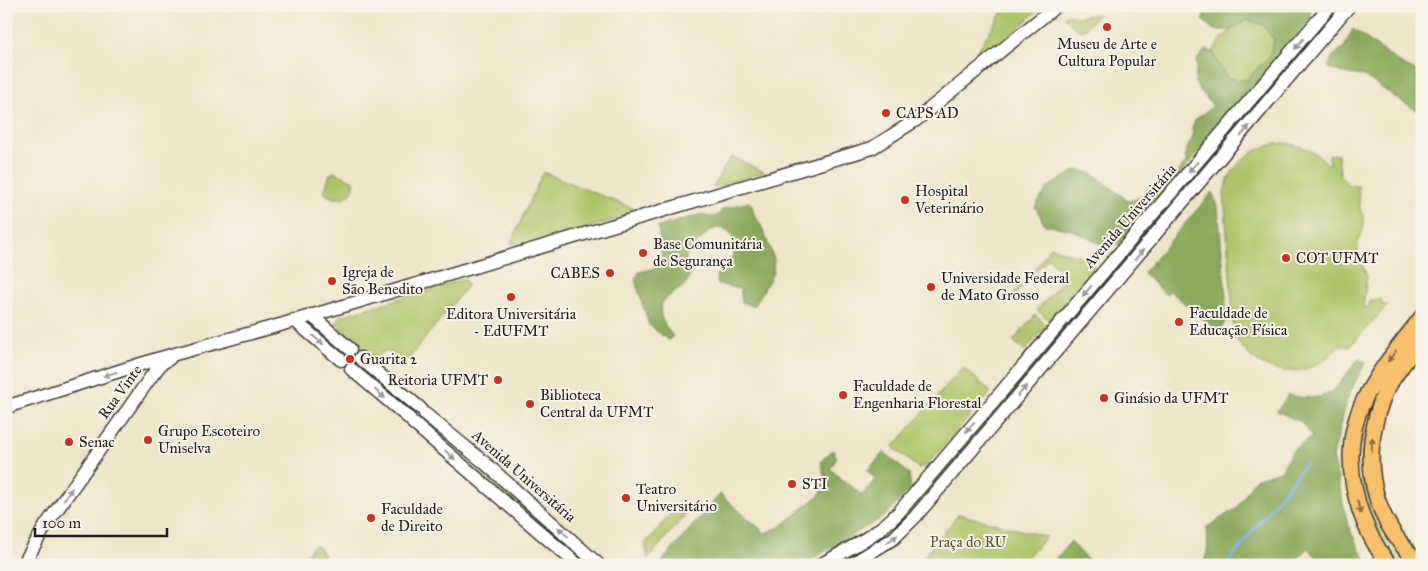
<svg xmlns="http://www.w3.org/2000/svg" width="1428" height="571" viewBox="0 0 1428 571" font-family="'IM FELL Great Primer',serif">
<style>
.green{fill:#afc367;stroke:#667042}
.forest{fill:#8ba95c;stroke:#54623c}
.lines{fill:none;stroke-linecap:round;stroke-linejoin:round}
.stream{stroke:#7ab5eb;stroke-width:2.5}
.minor-casing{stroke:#3c3a36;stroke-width:15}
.major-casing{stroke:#3c3a36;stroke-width:18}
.minor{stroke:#fff;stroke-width:12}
.major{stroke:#f7c06c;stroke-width:15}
.oneway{fill:#999}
.oneway2{fill:#8a6e44}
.poi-dot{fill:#c8321e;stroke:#f7f3e8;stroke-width:2}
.labels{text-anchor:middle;stroke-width:4;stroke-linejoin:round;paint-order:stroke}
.poi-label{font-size:15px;fill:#1c1c1c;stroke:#f7f3e8;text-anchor:start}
.street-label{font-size:15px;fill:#1c1c1c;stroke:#f7f3e8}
.park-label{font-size:15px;fill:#4f5636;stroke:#f7f3e8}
</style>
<rect width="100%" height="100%" fill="#f7f3e8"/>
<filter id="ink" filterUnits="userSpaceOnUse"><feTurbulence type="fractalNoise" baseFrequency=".02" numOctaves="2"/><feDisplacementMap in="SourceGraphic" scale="10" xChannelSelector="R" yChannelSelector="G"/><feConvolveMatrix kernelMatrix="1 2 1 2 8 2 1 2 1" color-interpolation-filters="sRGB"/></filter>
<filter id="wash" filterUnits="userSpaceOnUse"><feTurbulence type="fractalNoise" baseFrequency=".0096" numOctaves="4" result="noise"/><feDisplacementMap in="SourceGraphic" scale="20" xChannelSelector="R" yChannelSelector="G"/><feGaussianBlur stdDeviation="1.12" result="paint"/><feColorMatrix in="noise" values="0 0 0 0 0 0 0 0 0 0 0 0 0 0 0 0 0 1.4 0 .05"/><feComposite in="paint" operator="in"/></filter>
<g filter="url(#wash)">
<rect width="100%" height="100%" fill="#efe5c9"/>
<!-- green -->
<path class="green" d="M1006,6h29l5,3 -58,49 -4,1 -2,-6z
M1339,6h9l-442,518 -22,17 -41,24h-13l58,-34 16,-14 167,-194 120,-145z
M1068,14l9,3 21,-3 -14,16 -6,1 -14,-14z
M1247,20l16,5 11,15 -3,16 -25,24 -18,-1 -9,-14 -6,-13c8,-16 20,-24 34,-32z
M1284,143c18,2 33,9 45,22v-10l9,-1 2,21 8,10 10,1 2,23 4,10 -1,11 -5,11v14l9,21 -4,32h4l4,-8 10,-1 2,6h5l-38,41 -9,1 -1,-3c-29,41 -87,34 -106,-11l-10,-140c6,-30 31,-48 60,-50z
M733,157l31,15 -52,16 18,-30z
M335,172l19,9c3,17 -20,23 -30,11l6,-18z
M543,172l94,38 -2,4 -115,34 -9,-6z
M1050,247l37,12 5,4 4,7 -45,52 -14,-12 30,-34 -19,-18 -31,34 1,2 -2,2 -3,-2 25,-28z
M465,279l2,7 -60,75h-5l-16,-11 -11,7 -6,-2 -33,-31 5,-8z
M1035,315l12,10 -22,26 -12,-10z
M963,367l28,25 -65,74 -8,2 -25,-21z
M1365,423c-7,55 6,101 43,142h-6c-37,-44 -47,-86 -37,-142z
M430,424l163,141h-9l-158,-137 1,-3z
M691,508l-43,51 -3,-15 30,-35z
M959,514l88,23 -28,28h-102z
M314,545l6,4 8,16h-30z"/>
<!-- forest -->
<path class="forest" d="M1206,6h104l1,11 -6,9 -181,215 -17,6 -35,-17 -27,-5 -10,-18 13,-20 29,-17 17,4 34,27 12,-3 11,-13 23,-8 12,-15 -1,-9 8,-16 -1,-8 3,-9 18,-14 -18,-22 2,-24 9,-11 7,3 6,13 9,14 18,1 24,-23 4,-17 -11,-15 -16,-5 -17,10h-16l-11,-10z
M1353,29l47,34 22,12v33l-8,2 -50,-34 -21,-3 -15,-5 4,-11 12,-10z
M1212,192l6,15 8,89 -1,26 -6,10 -49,-41 -4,4 -23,-22z
M749,202l3,3 2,9 8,13 12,32 -1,14 -18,32h-6l-7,-3 -2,-13 -22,-5 -2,-9c12,-8 17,-16 20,-30l-6,-13 -10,-5 -9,3 -24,22 -1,8 5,10c-1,3 -2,8 -3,11 -5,8 -13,10 -19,15 -17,12 -5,28 4,41l-5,3 -19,-15 -14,-45 4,-8 18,-4 5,-10 -4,-31 44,-13c9,5 16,4 21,-5z
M1359,359l7,4 -10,17 -9,20 -14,57 15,68 11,24 11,16h-45l-18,-17 -14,17h-92c9,-10 6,-25 6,-38l30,-19 18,-29 26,-8 11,-20 20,-14 -11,-15 -24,-11 11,-16c18,4 39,6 51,-11 7,-8 12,-17 20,-25z
M833,450l4,8 -7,11 32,26 14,-16 -9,-8 17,-19 25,22 2,14 -26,28 -83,49h-143l61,-71 45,39 15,-6 41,-33 3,-20 -3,-13z
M1071,541l21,24h-42z"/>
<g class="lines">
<!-- stream -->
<path class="stream" d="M1226,565l80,-102"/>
</g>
</g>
<g filter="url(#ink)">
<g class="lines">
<defs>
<path id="minor" d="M311,315l39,34
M294,320l47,40
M360,358l60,50
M351,369l59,50
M6,407l151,-48 123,-34 592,-177 44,-28 140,-114
M425,414l60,49 114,102
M413,423l165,142
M23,565l23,-40 107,-151 8,-10 9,-6
M820,565c28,-16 57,-30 79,-53l431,-506
M850,565l44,-27 21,-21 434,-511"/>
<path id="major" d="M1389,565c-34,-45 -51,-110 -26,-163 15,-31 38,-58 59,-85
M1421,565c-43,-39 -59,-90 -45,-146 3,-10 6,-23 12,-32 9,-17 22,-32 34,-47"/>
</defs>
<!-- minor casing -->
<use href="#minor" class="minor-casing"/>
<!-- major casing -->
<use href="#major" class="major-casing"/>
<!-- minor -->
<use href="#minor" class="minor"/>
<!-- major -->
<use href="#major" class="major"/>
</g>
<!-- one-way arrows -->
<defs><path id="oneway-solid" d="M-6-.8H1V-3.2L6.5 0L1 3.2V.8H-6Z" transform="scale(1.25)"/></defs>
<g class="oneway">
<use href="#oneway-solid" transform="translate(1299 44) rotate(129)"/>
<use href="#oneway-solid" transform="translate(1245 131) rotate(-50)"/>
<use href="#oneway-solid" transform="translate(1193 167) rotate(131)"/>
<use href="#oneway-solid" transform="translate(1139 255) rotate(-49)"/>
<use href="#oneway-solid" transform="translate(1087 291) rotate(131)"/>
<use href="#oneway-solid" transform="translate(318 340) rotate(40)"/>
<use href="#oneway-solid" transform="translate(110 374) rotate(162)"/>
<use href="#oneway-solid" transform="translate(1022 391) rotate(-49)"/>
<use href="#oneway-solid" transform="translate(380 394) rotate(41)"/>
<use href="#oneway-solid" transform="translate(970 427) rotate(130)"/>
<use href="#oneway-solid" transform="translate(450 455) rotate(41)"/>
<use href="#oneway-solid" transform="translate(68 494) rotate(-55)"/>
<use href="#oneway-solid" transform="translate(563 532) rotate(-138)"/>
<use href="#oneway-solid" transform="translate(892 539) rotate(-37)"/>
</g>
<g class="oneway2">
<use href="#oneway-solid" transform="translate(1392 356) rotate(127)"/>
<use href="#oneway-solid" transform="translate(1372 444) rotate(-87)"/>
<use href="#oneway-solid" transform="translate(1359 507) rotate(75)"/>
</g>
</g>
<!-- markers -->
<g class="poi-dot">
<circle cx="1107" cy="27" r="5"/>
<circle cx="886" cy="113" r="5"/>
<circle cx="905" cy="200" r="5"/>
<circle cx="643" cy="253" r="5"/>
<circle cx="1286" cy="258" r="5"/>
<circle cx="610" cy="273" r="5"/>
<circle cx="332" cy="281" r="5"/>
<circle cx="931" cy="287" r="5"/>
<circle cx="511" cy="297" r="5"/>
<circle cx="1179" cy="322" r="5"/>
<circle cx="350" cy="359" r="5"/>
<circle cx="498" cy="380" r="5"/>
<circle cx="843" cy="395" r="5"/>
<circle cx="1104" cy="398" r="5"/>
<circle cx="530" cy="404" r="5"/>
<circle cx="148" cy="440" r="5"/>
<circle cx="69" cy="442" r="5"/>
<circle cx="792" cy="484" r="5"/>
<circle cx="626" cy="498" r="5"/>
<circle cx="371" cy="518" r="5"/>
</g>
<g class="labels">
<!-- poi labels -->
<g class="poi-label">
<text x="1107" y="49" text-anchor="middle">Museu de Arte e<tspan x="1107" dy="17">Cultura Popular</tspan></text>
<text x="896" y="118">CAPS AD</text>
<text x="915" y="196">Hospital<tspan x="915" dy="17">Veterinário</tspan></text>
<text x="653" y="249">Base Comunitária<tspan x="653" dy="17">de Segurança</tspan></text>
<text x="1296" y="263">COT UFMT</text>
<text x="342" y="277">Igreja de<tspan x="342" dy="17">São Benedito</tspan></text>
<text x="600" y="278" text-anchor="end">CABES</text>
<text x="941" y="283">Universidade Federal<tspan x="941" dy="17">de Mato Grosso</tspan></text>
<text x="1189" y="318">Faculdade de<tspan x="1189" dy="17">Educação Física</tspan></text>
<text x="511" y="319" text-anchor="middle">Editora Universitária<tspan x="511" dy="17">- EdUFMT</tspan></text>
<text x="360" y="364">Guarita 2</text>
<text x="488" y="385" text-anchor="end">Reitoria UFMT</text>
<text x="853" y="391">Faculdade de<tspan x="853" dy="17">Engenharia Florestal</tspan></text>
<text x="540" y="400">Biblioteca<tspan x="540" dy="17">Central da UFMT</tspan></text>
<text x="1114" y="403">Ginásio da UFMT</text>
<text x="158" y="436">Grupo Escoteiro<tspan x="158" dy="17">Uniselva</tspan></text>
<text x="79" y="447">Senac</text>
<text x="802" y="489">STI</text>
<text x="636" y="494">Teatro<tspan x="636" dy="17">Universitário</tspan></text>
<text x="381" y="514">Faculdade<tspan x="381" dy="17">de Direito</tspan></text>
</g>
<!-- street labels -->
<g class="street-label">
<text transform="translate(1130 216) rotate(-49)" y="5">Avenida Universitária</text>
<text transform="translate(120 392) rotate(-54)" y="5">Rua Vinte</text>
<text transform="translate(524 476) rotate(41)" y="5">Avenida Universitária</text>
</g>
<!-- park labels -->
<g class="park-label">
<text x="968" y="547">Praça do RU</text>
</g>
</g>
<!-- margin -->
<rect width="1428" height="571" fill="none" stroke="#f7f3e8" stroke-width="25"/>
<!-- scale -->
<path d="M35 528v8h132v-8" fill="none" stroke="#1c1c1c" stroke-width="2.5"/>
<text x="42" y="528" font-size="15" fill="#1c1c1c" stroke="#f7f3e8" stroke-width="4" paint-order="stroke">100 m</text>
</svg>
